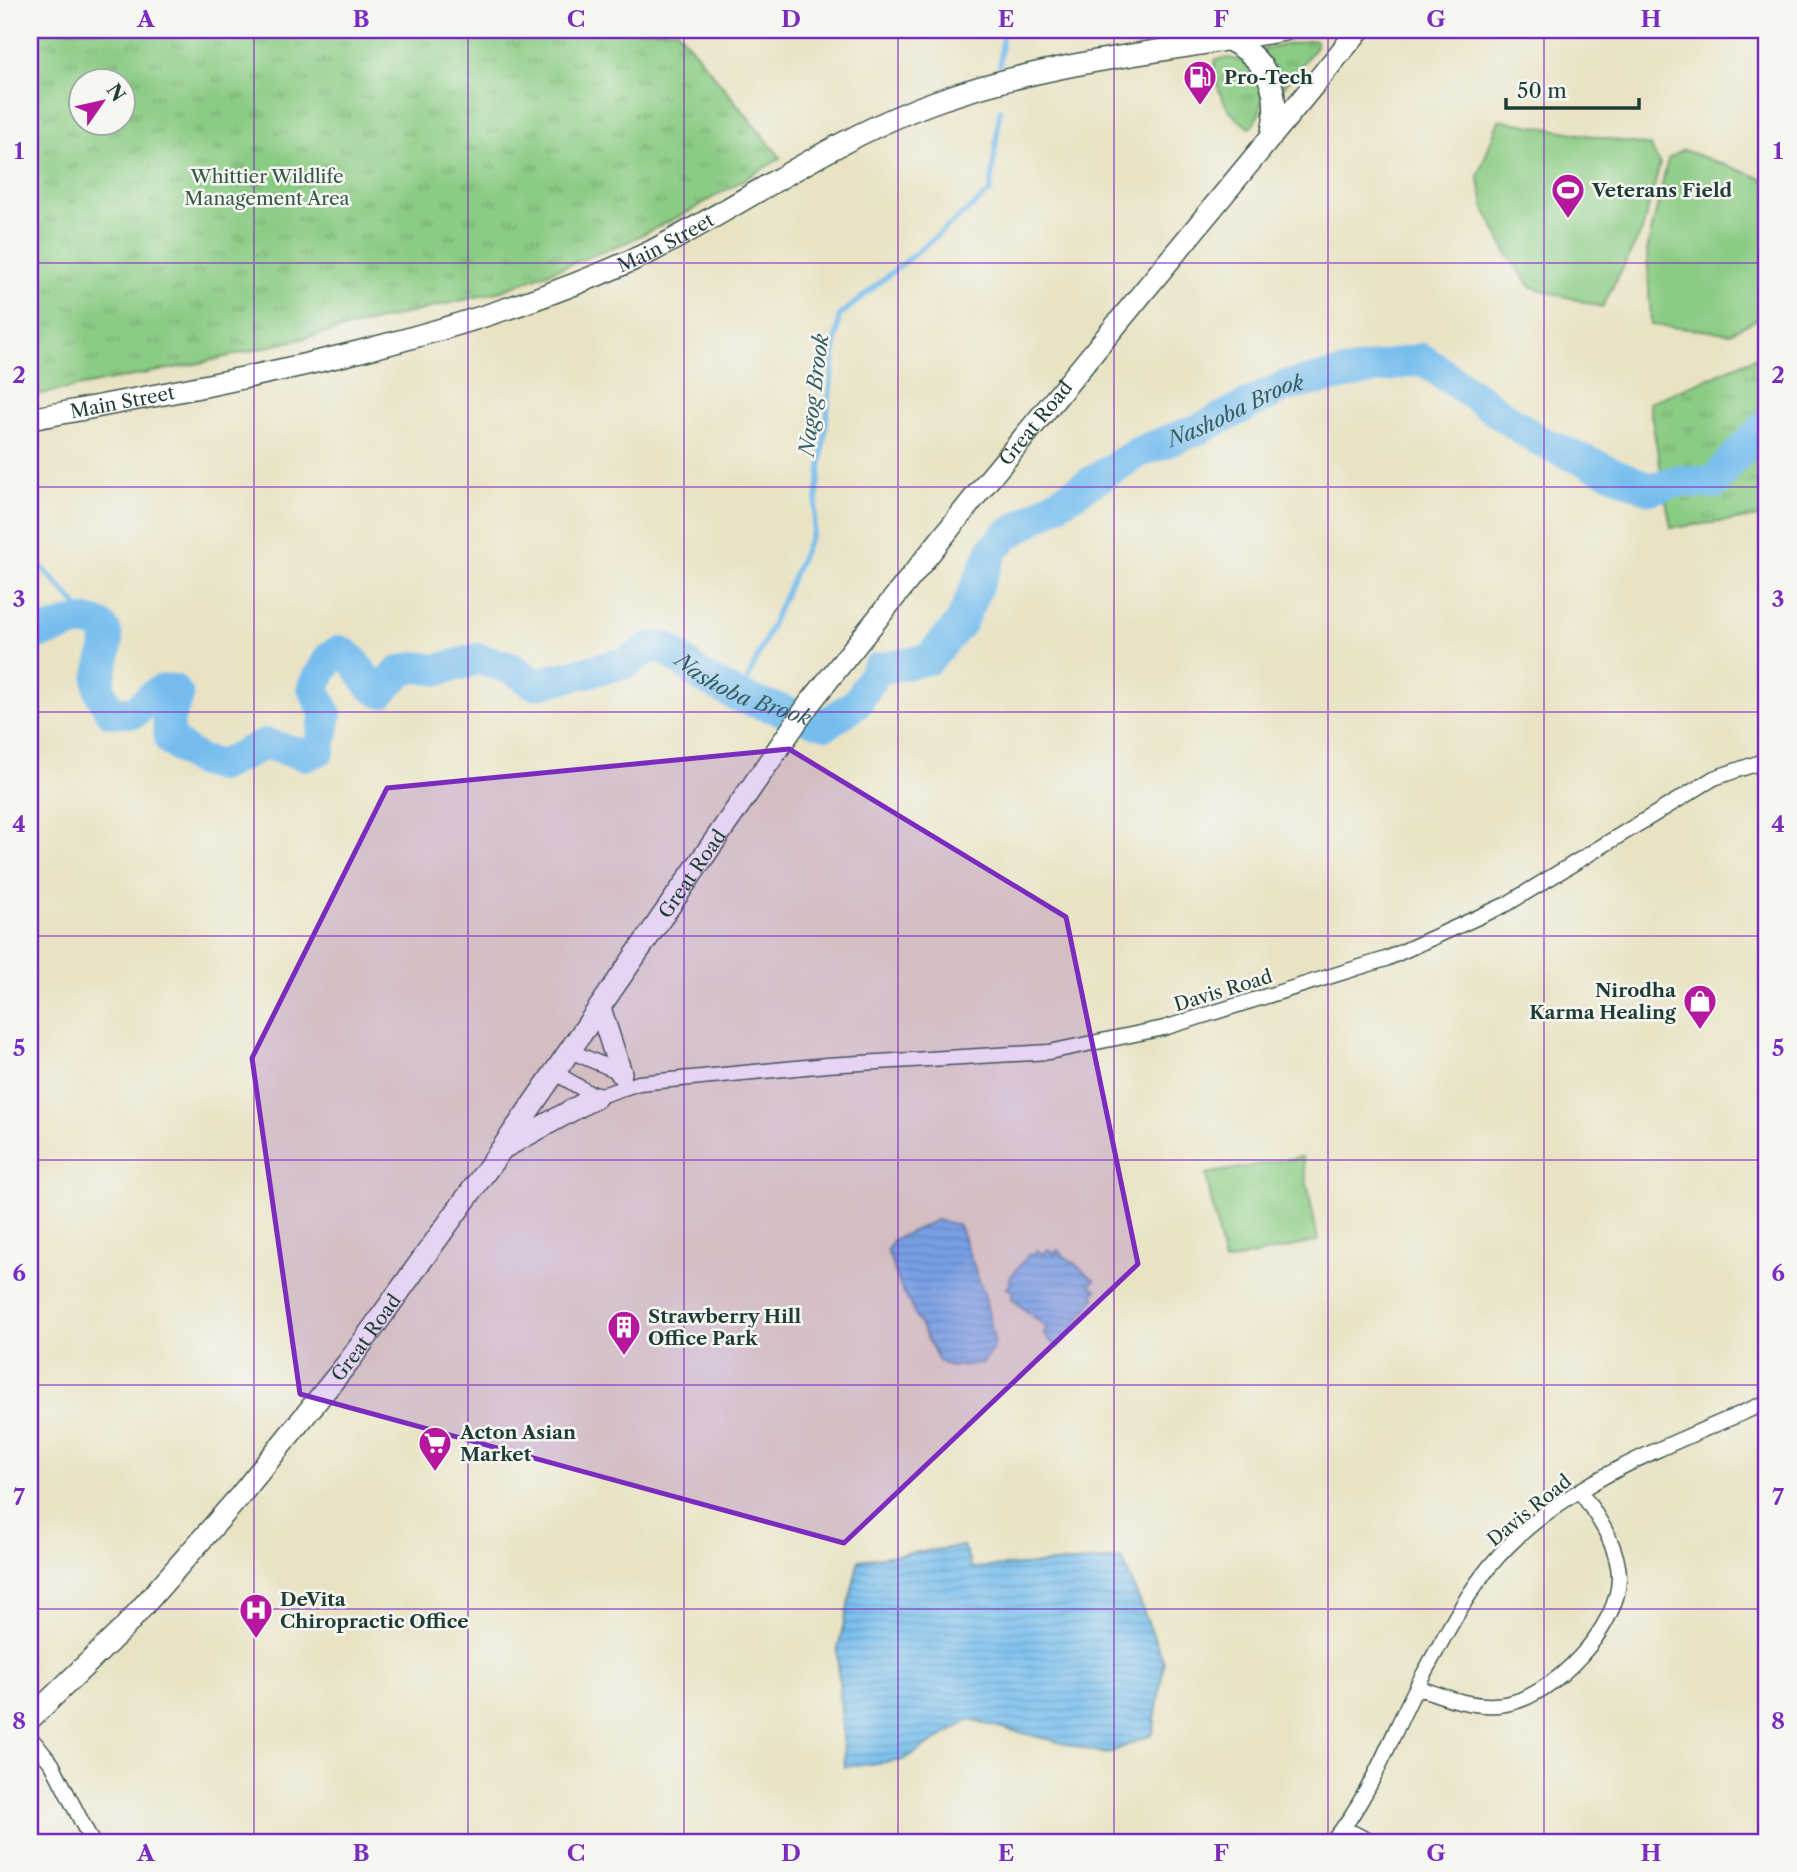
<svg xmlns="http://www.w3.org/2000/svg" width="1797" height="1872" viewBox="0 0 1797 1872" font-family="'Libre Caslon Text',serif">
<style>
.grass{fill:url(#grass-tufts);stroke:#55845c;stroke-width:2;fill-rule:evenodd}
.pitch{fill:#8bcc84;stroke:#55845c;stroke-width:2}
.water{fill:url(#water-rules);stroke:#4a7d91;stroke-width:2}
.lines{fill:none;stroke-linecap:round;stroke-linejoin:round}
.stream{stroke:#76bdee;stroke-width:5}
.river{stroke:#76bdee;stroke-width:32}
.street-casing{stroke:#3d564a;stroke-width:17}
.secondary-casing{stroke:#3d564a;stroke-width:24}
.street{stroke:#fff;stroke-width:14}
.secondary{stroke:#fff;stroke-width:21}
.marked{fill:#7b2cbf;fill-opacity:0.2;stroke:#7b2cbf;stroke-width:5;stroke-linejoin:round}
.grid{fill:none;stroke:#7b2cbf;stroke-width:2;stroke-opacity:0.55}
.labels{text-anchor:middle;stroke-width:5;stroke-linejoin:round;paint-order:stroke}
.poi-label{font-size:19px;font-weight:bold;fill:#1f3d34;stroke:#f6f6f2;text-anchor:start}
.park-label{font-size:19px;fill:#355a44;stroke:#f6f6f2}
.street-label{font-size:19px;fill:#1f3d34;stroke:#f6f6f2}
.water-label{font-size:21px;font-style:italic;fill:#355d62;stroke:#f6f6f2}
.neatline{fill:none;stroke:#7b2cbf;stroke-width:2.5}
.grid-label{font-size:23px;text-anchor:middle;font-weight:bold;fill:#7b2cbf}
</style>
<defs>
<pattern id="grass-tufts" width="24" height="20" patternUnits="userSpaceOnUse" patternTransform="scale(1.75)"><rect width="24" height="20" fill="#8bcc84"/><path d="M3 7l-1-3M5 7V3M7 7l1-3M15 17l-1-3M17 17v-4M19 17l1-3" fill="none" stroke="#71a76d"/></pattern>
<pattern id="water-rules" width="6" height="5" patternUnits="userSpaceOnUse" patternTransform="scale(1.75)"><rect width="6" height="5" fill="#76bdee"/><path d="M0 2.5h6" fill="none" stroke="#609bc2"/></pattern>
</defs>
<rect width="100%" height="100%" fill="#f6f6f2"/>
<filter id="ink" filterUnits="userSpaceOnUse"><feTurbulence type="fractalNoise" baseFrequency=".0143" numOctaves="2"/><feDisplacementMap in="SourceGraphic" scale="14" xChannelSelector="R" yChannelSelector="G"/><feConvolveMatrix kernelMatrix="1 2 1 2 8 2 1 2 1" color-interpolation-filters="sRGB"/></filter>
<filter id="wash" filterUnits="userSpaceOnUse"><feTurbulence type="fractalNoise" baseFrequency=".00686" numOctaves="4" result="noise"/><feDisplacementMap in="SourceGraphic" scale="28" xChannelSelector="R" yChannelSelector="G"/><feGaussianBlur stdDeviation="1.57" result="paint"/><feColorMatrix in="noise" values="0 0 0 0 0 0 0 0 0 0 0 0 0 0 0 0 0 1.4 0 .05"/><feComposite in="paint" operator="in"/></filter>
<g filter="url(#wash)">
<rect width="100%" height="100%" fill="#e9e3c4"/>
<!-- grass -->
<path class="grass" d="M30,30h647l104,128 -93,54 -61,30 -126,49 -301,72 -170,33zM80,80h42v42h-42z
M1312,40l4,1v6l-34,42 -3,-16 -20,-23z
M1229,58c35,6 42,44 22,69 -23,-8 -40,-44 -36,-67z
M1767,353v163l-96,12 -22,-125z"/>
<!-- pitch -->
<path class="pitch" d="M1499,120l151,26 10,18 -18,67 -40,76 -71,-20 -25,-35 -21,-43 -7,-33z
M1683,150l84,30v134l-37,19 -79,-8 -4,-74 21,-92z
M1302,1157l16,84 -94,21 -18,-88z"/>
<!-- water -->
<path class="water" d="M936,1220l23,5 26,72 10,48 -12,18 -33,4 -11,-6 -39,-76 -13,-35 6,-10z
M1048,1249l6,6 3,-5 38,30 -5,5 7,5 -4,4 3,3 -38,51 -15,-14 4,-6 -36,-30 3,-5 -7,-5 4,-5 -2,-4 20,-25 4,1 5,-5 5,5z
M963,1546l9,22 150,-9 42,103 -11,72 -46,20 -137,-34 -67,40 -58,7 -8,-115 22,-92z"/>
<g class="lines">
<!-- stream -->
<path class="stream" d="M1000,65l3,-35
M1744,450l23,-3
M30,554l62,68
M740,697l73,-166 26,-215 151,-124 10,-82"/>
<!-- river -->
<path class="river" id="s1" d="M30,632c21,4 37,-13 58,-10 34,3 12,41 11,60 -1,10 7,21 12,30h24c14,-11 19,-25 39,-22l4,6 -10,24 2,20 28,20 22,6 45,-22 41,11 13,-5 7,-35 -13,-28 17,-30 9,-6c21,7 23,34 42,41l18,-20 16,-5 23,3 40,-11 33,9 24,16 91,-21 23,-15h17l36,29 38,20 86,27 31,-21 20,-34 52,-10 32,-37 32,-73 14,-14 132,-83 63,-24 83,-42 137,-27 117,82 111,48 28,-8 37,2c14,-23 34,-39 52,-59"/>
</g>
</g>
<g filter="url(#ink)">
<g class="lines">
<defs>
<path id="street" d="M570,1051l52,22
M554,1072l42,25 43,-14 188,-18 222,-13 115,-24 222,-69 121,-55 207,-126 53,-18
M1417,1687c27,10 58,22 88,17 48,-7 114,-77 114,-126 0,-32 -22,-62 -39,-87
M30,1737l22,27 40,78
M1344,1828l27,14
M1332,1842c42,-50 60,-111 91,-167 21,-37 40,-76 67,-109 69,-84 182,-121 277,-164"/>
<g id="secondary">
<path d="M1229,40c39,20 52,50 43,92"/>
<path id="s2" d="M30,419c209,-39 424,-76 618,-166 98,-50 190,-118 295,-154 110,-38 228,-48 342,-69"/>
<path d="M600,1008l21,65"/>
<path d="M507,1146l89,-49"/>
<path id="s3" d="M30,1719l94,-91 115,-131 111,-137 151,-210 308,-446 177,-221 373,-453"/>
</g>
</defs>
<!-- street casing -->
<use href="#street" class="street-casing"/>
<!-- secondary casing -->
<use href="#secondary" class="secondary-casing"/>
<!-- street -->
<use href="#street" class="street"/>
<!-- secondary -->
<use href="#secondary" class="secondary"/>
</g>
</g>
<!-- marked area -->
<path class="marked" d="M789,749l277,168 72,347 -294,279 -544,-149 -48,-336 135,-270z"/>
<!-- grid -->
<path class="grid" d="M254,30v1812M468,30v1812M684,30v1812M898,30v1812M1114,30v1812M1328,30v1812M1544,30v1812M30,263h1737M30,487h1737M30,712h1737M30,936h1737M30,1160h1737M30,1385h1737M30,1609h1737"/>
<!-- icons -->
<defs>
<symbol id="fuel-pin" viewBox="-11 -11 22 30"><path d="M0 17L-7.5 6A9.5 9.5 0 1 1 7.5 6Z" fill="#b5179e" stroke="#f6f6f2"/><path d="M-5.5-6h7V0h2V4h1.3V-2.5L3-4.5l.8-.8L6-3V5H2.5V1h-1V6h-7ZM-4.2-4.7v3.2H.2V-4.7Z" fill="#fff"/></symbol>
<symbol id="stadium-pin" viewBox="-11 -11 22 30"><path d="M0 17L-7.5 6A9.5 9.5 0 1 1 7.5 6Z" fill="#b5179e" stroke="#f6f6f2"/><path d="M0-5a6.5 5 0 1 0 0 10a6.5 5 0 1 0 0-10ZM-3.5-1.8h7v3.6h-7Z" fill="#fff"/></symbol>
<symbol id="shop-pin" viewBox="-11 -11 22 30"><path d="M0 17L-7.5 6A9.5 9.5 0 1 1 7.5 6Z" fill="#b5179e" stroke="#f6f6f2"/><path d="M-5-2.5h2.3a2.7 3.5 0 0 1 5.4 0H5L5.5 6h-11ZM-1.5-2.5h3a1.5 2.3 0 0 0-3 0Z" fill="#fff"/></symbol>
<symbol id="building-pin" viewBox="-11 -11 22 30"><path d="M0 17L-7.5 6A9.5 9.5 0 1 1 7.5 6Z" fill="#b5179e" stroke="#f6f6f2"/><path d="M-4-6H4V6H1V3H-1V6H-4ZM-2.5-4.3h1.7v1.8h-1.7ZM.8-4.3h1.7v1.8H.8ZM-2.5-1h1.7V.8h-1.7ZM.8-1h1.7V.8H.8Z" fill="#fff"/></symbol>
<symbol id="supermarket-pin" viewBox="-11 -11 22 30"><path d="M0 17L-7.5 6A9.5 9.5 0 1 1 7.5 6Z" fill="#b5179e" stroke="#f6f6f2"/><path d="M-6-5.5h2.5l.6 2H6L4.5 2H-2.5L-4.4-4H-6ZM-1.5 3.2a1.3 1.3 0 1 0 .1 0ZM3 3.2a1.3 1.3 0 1 0 .1 0Z" fill="#fff"/></symbol>
<symbol id="hospital-pin" viewBox="-11 -11 22 30"><path d="M0 17L-7.5 6A9.5 9.5 0 1 1 7.5 6Z" fill="#b5179e" stroke="#f6f6f2"/><path d="M-5-5h3v3.5h4V-5h3V5h-3V1.5h-4V5h-3Z" fill="#fff"/></symbol>
</defs>
<g fill-rule="evenodd">
<use href="#fuel-pin" x="1181" y="58" width="38" height="52"/>
<use href="#stadium-pin" x="1549" y="171" width="38" height="52"/>
<use href="#shop-pin" x="1681" y="982" width="38" height="52"/>
<use href="#building-pin" x="605" y="1308" width="38" height="52"/>
<use href="#supermarket-pin" x="416" y="1424" width="38" height="52"/>
<use href="#hospital-pin" x="237" y="1591" width="38" height="52"/>
</g>
<g class="labels">
<!-- poi labels -->
<g class="poi-label">
<text x="1224" y="84">Pro-Tech</text>
<text x="1592" y="197">Veterans Field</text>
<text x="1676" y="997" text-anchor="end">Nirodha<tspan x="1676" dy="22">Karma Healing</tspan></text>
<text x="648" y="1323">Strawberry Hill<tspan x="648" dy="22">Office Park</tspan></text>
<text x="460" y="1439">Acton Asian<tspan x="460" dy="22">Market</tspan></text>
<text x="280" y="1606">DeVita<tspan x="280" dy="22">Chiropractic Office</tspan></text>
</g>
<!-- park labels -->
<g class="park-label">
<text x="267" y="183">Whittier Wildlife<tspan x="267" dy="22">Management Area</tspan></text>
</g>
<!-- street labels -->
<g class="street-label">
<text dy="7" stroke="none"><textPath href="#s2" startOffset="662">Main Street</textPath></text>
<text dy="7" stroke="none"><textPath href="#s2" startOffset="94">Main Street</textPath></text>
<text dy="7" stroke="none"><textPath href="#s3" startOffset="1643">Great Road</textPath></text>
<text dy="7" stroke="none"><textPath href="#s3" startOffset="1076">Great Road</textPath></text>
<text transform="translate(1223 990) rotate(-17)" y="7">Davis Road</text>
<text dy="7" stroke="none"><textPath href="#s3" startOffset="509">Great Road</textPath></text>
<text transform="translate(1529 1510) rotate(-39)" y="7">Davis Road</text>
</g>
<!-- water labels -->
<g class="water-label">
<text transform="translate(814 395) rotate(-83)" y="7">Nagog Brook</text>
<text dy="7" stroke="none"><textPath href="#s1" startOffset="1652">Nashoba Brook</textPath></text>
<text dy="7" stroke="none"><textPath href="#s1" startOffset="1022">Nashoba Brook</textPath></text>
</g>
</g>
<!-- margin -->
<rect width="1797" height="1872" fill="none" stroke="#f6f6f2" stroke-width="77"/>
<!-- north arrow -->
<g transform="translate(102 102) rotate(56)"><circle r="33" fill="#f6f6f2" stroke="#a0aca6" stroke-width="2"/>
<path d="M0-5L12 26L0 18L-12 26Z" fill="#b5179e"/>
<text y="-10" font-size="19" font-weight="bold" text-anchor="middle" fill="#1f3d34">N</text>
</g>
<!-- scale -->
<path d="M1506 98v10h133v-10" fill="none" stroke="#1f3d34" stroke-width="3.5"/>
<text x="1517" y="98" font-size="21" fill="#1f3d34" stroke="#f6f6f2" stroke-width="5" paint-order="stroke">50 m</text>
<rect x="38" y="38" width="1720" height="1796" class="neatline"/>
<g class="grid-label">
<text x="146" y="27">A</text>
<text x="361" y="27">B</text>
<text x="576" y="27">C</text>
<text x="791" y="27">D</text>
<text x="1006" y="27">E</text>
<text x="1221" y="27">F</text>
<text x="1436" y="27">G</text>
<text x="1651" y="27">H</text>
<text x="19" y="159">1</text>
<text x="1778" y="159">1</text>
<text x="19" y="383">2</text>
<text x="1778" y="383">2</text>
<text x="19" y="607">3</text>
<text x="1778" y="607">3</text>
<text x="19" y="832">4</text>
<text x="1778" y="832">4</text>
<text x="19" y="1056">5</text>
<text x="1778" y="1056">5</text>
<text x="19" y="1281">6</text>
<text x="1778" y="1281">6</text>
<text x="19" y="1505">7</text>
<text x="1778" y="1505">7</text>
<text x="19" y="1729">8</text>
<text x="1778" y="1729">8</text>
<text x="146" y="1861">A</text>
<text x="361" y="1861">B</text>
<text x="576" y="1861">C</text>
<text x="791" y="1861">D</text>
<text x="1006" y="1861">E</text>
<text x="1221" y="1861">F</text>
<text x="1436" y="1861">G</text>
<text x="1651" y="1861">H</text>
</g>
</svg>
